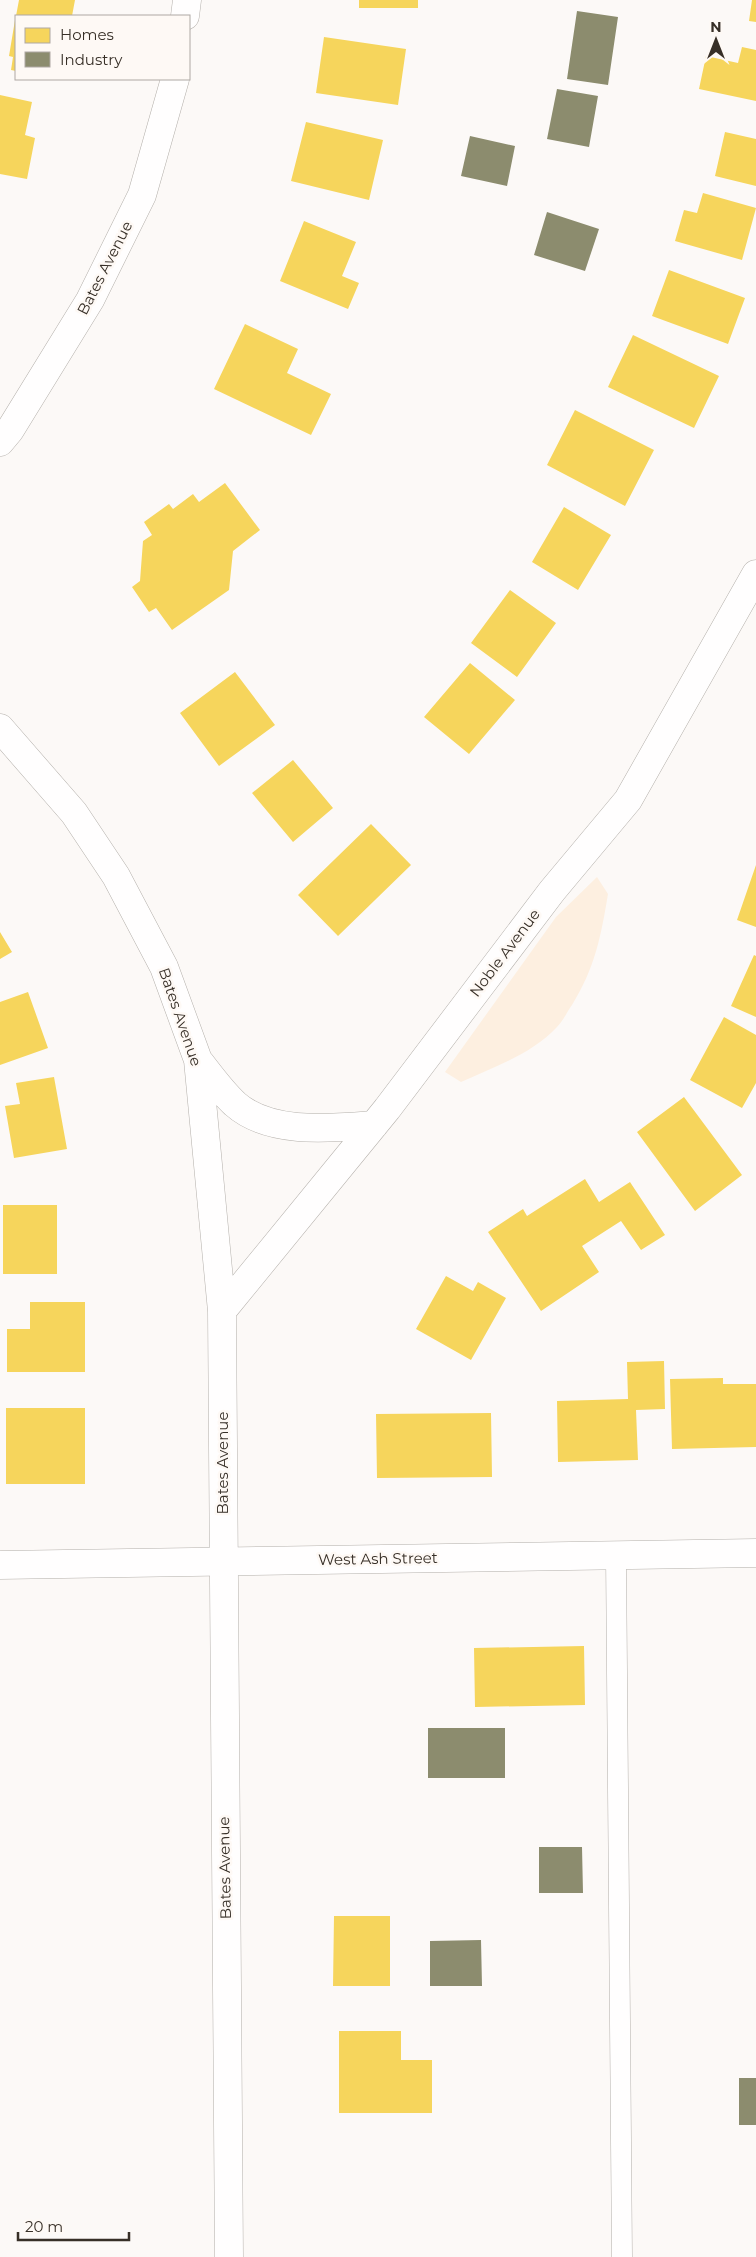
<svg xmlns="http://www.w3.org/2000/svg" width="756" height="2257" viewBox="0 0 756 2257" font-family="Montserrat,sans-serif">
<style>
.green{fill:#fdefe0}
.homes{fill:#f6d55c}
.industry{fill:#8c8c6e}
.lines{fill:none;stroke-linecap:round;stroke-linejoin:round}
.service-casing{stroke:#b4b0ab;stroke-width:21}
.minor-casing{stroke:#b4b0ab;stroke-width:29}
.tertiary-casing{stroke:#b4b0ab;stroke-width:29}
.service{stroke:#fffefe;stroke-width:20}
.minor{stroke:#fffefe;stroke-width:28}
.tertiary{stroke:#fffefe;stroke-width:28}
.labels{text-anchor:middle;stroke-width:5;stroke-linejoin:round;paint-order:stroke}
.street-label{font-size:15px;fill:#372f27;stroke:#fef9f5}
</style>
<rect width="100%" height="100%" fill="#fcf9f7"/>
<!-- green -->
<path class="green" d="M597,877l11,17c-7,42 -13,74 -36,111 -5,7 -9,16 -15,22 -25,27 -63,40 -96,55l-16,-10 111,-155z"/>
<!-- homes -->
<path class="homes" d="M19,0h56l-3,16h-56z
M359,0h59v8h-59z
M752,0h4v22l-7,-1z
M15,20h1v51l-5,-1 2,-13 -4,-1z
M324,37l82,12 -8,56 -82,-12z
M742,47l14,3v51l-57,-12 7,-33 32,7z
M0,95l32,7 -7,33 10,3 -8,41 -27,-5z
M306,122l77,18 -14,60 -78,-19z
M725,132l31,7v47l-41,-10z
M703,193l53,15 -14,52 -67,-19 9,-31 13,3z
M304,221l52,21 -14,34 17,7 -11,26 -68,-28z
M669,270l76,28 -17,46 -76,-28z
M245,324l53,25 -11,24 44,21 -20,41 -97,-46z
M633,335l86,41 -25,52 -86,-41z
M575,410l79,40 -29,56 -78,-41z
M225,483l35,47 -27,21 -4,39 -57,40 -16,-22 -7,4 -17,-25 8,-6 3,-40 9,-6 -8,-13 25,-18 4,5 20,-15 6,8z
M564,507l47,28 -33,55 -46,-28z
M510,590l46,33 -39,54 -46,-34z
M470,663l45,37 -46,54 -45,-37z
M235,672l40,53 -56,41 -39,-53z
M293,760l40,48 -40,34 -41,-49z
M371,824l40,41 -73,71 -40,-41z
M756,865v62l-19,-7z
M0,932l12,20 -12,7z
M754,955l2,1v61l-25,-11z
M28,992l20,56 -48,17v-63z
M724,1017l32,18v48l-14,25 -52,-28z
M54,1077l13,72 -53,9 -9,-52 15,-2 -4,-21z
M684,1097l58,78 -47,36 -58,-79z
M585,1179l14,23 31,-20 35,53 -24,15 -20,-29 -39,25 17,26 -58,39 -53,-79 35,-23 4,7z
M3,1205h54v69h-54z
M446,1276l27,15 5,-9 28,16 -35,62 -55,-31z
M30,1302h55v70h-78v-43h23z
M664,1361l1,48 -29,1 2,50 -80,2 -1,-61 71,-2 -1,-37z
M723,1378v6h33v63l-84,2 -2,-70z
M6,1408h79v76h-79z
M491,1413l1,64 -115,1 -1,-64z
M584,1646l1,59 -110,2 -1,-59z
M334,1916h56v70h-57z
M339,2031h62v29h31v53h-93z"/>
<!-- industry -->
<path class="industry" d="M577,11l41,6 -10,68 -41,-6z
M557,89l41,7 -9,51 -42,-8z
M470,136l45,10 -8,40 -46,-10z
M547,212l52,17 -14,42 -51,-16z
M428,1728h77v50h-77z
M539,1847h43l1,46h-44z
M481,1940l1,46h-52v-45z
M739,2078h17v47h-17z"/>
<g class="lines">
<defs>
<path id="service" d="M616,1555l6,702"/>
<path id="minor" d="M185,16l2,-16
M0,442l10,-12 80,-130 52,-105 33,-116
M0,728l74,85 42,63 48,91 34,93 24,251 7,946
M198,1060c11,14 23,31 37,44 35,31 96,24 139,21
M222,1311l165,-202 165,-218 76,-91 128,-226"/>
<path id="tertiary" d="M0,1565l756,-12"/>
</defs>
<!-- service casing -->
<use href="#service" class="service-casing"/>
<!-- minor casing -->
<use href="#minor" class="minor-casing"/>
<!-- tertiary casing -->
<use href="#tertiary" class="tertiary-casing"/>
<!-- service -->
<use href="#service" class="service"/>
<!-- minor -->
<use href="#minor" class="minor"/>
<!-- tertiary -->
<use href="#tertiary" class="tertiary"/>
</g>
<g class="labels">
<!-- street labels -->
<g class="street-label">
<text transform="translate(105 268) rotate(-63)" y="5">Bates Avenue</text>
<text transform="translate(505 953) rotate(-53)" y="5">Noble Avenue</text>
<text transform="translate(180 1017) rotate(71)" y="5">Bates Avenue</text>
<text transform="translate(223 1463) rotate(-90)" y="5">Bates Avenue</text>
<text transform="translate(378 1559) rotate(-1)" y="5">West Ash Street</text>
<text transform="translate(225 1868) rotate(-91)" y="5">Bates Avenue</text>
</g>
</g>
<!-- legend -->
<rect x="15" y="15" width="175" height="65" fill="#fef9f5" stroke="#aea8a3"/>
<rect x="25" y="28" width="25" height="15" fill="#f6d55c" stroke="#aea8a3"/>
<text x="60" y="40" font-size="15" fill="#372f27">Homes</text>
<rect x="25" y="52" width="25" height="15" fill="#8c8c6e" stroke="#aea8a3"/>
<text x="60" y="65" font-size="15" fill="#372f27">Industry</text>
<!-- north arrow -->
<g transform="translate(716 40)" stroke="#fef9f5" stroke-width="4" paint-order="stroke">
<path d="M0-4L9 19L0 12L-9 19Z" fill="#372f27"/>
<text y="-8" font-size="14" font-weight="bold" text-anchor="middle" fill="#372f27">N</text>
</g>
<!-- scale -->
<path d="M18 2232v8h111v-8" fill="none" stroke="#372f27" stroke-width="2.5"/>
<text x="25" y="2232" font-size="15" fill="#372f27" stroke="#fef9f5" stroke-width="4" paint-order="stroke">20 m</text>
</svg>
